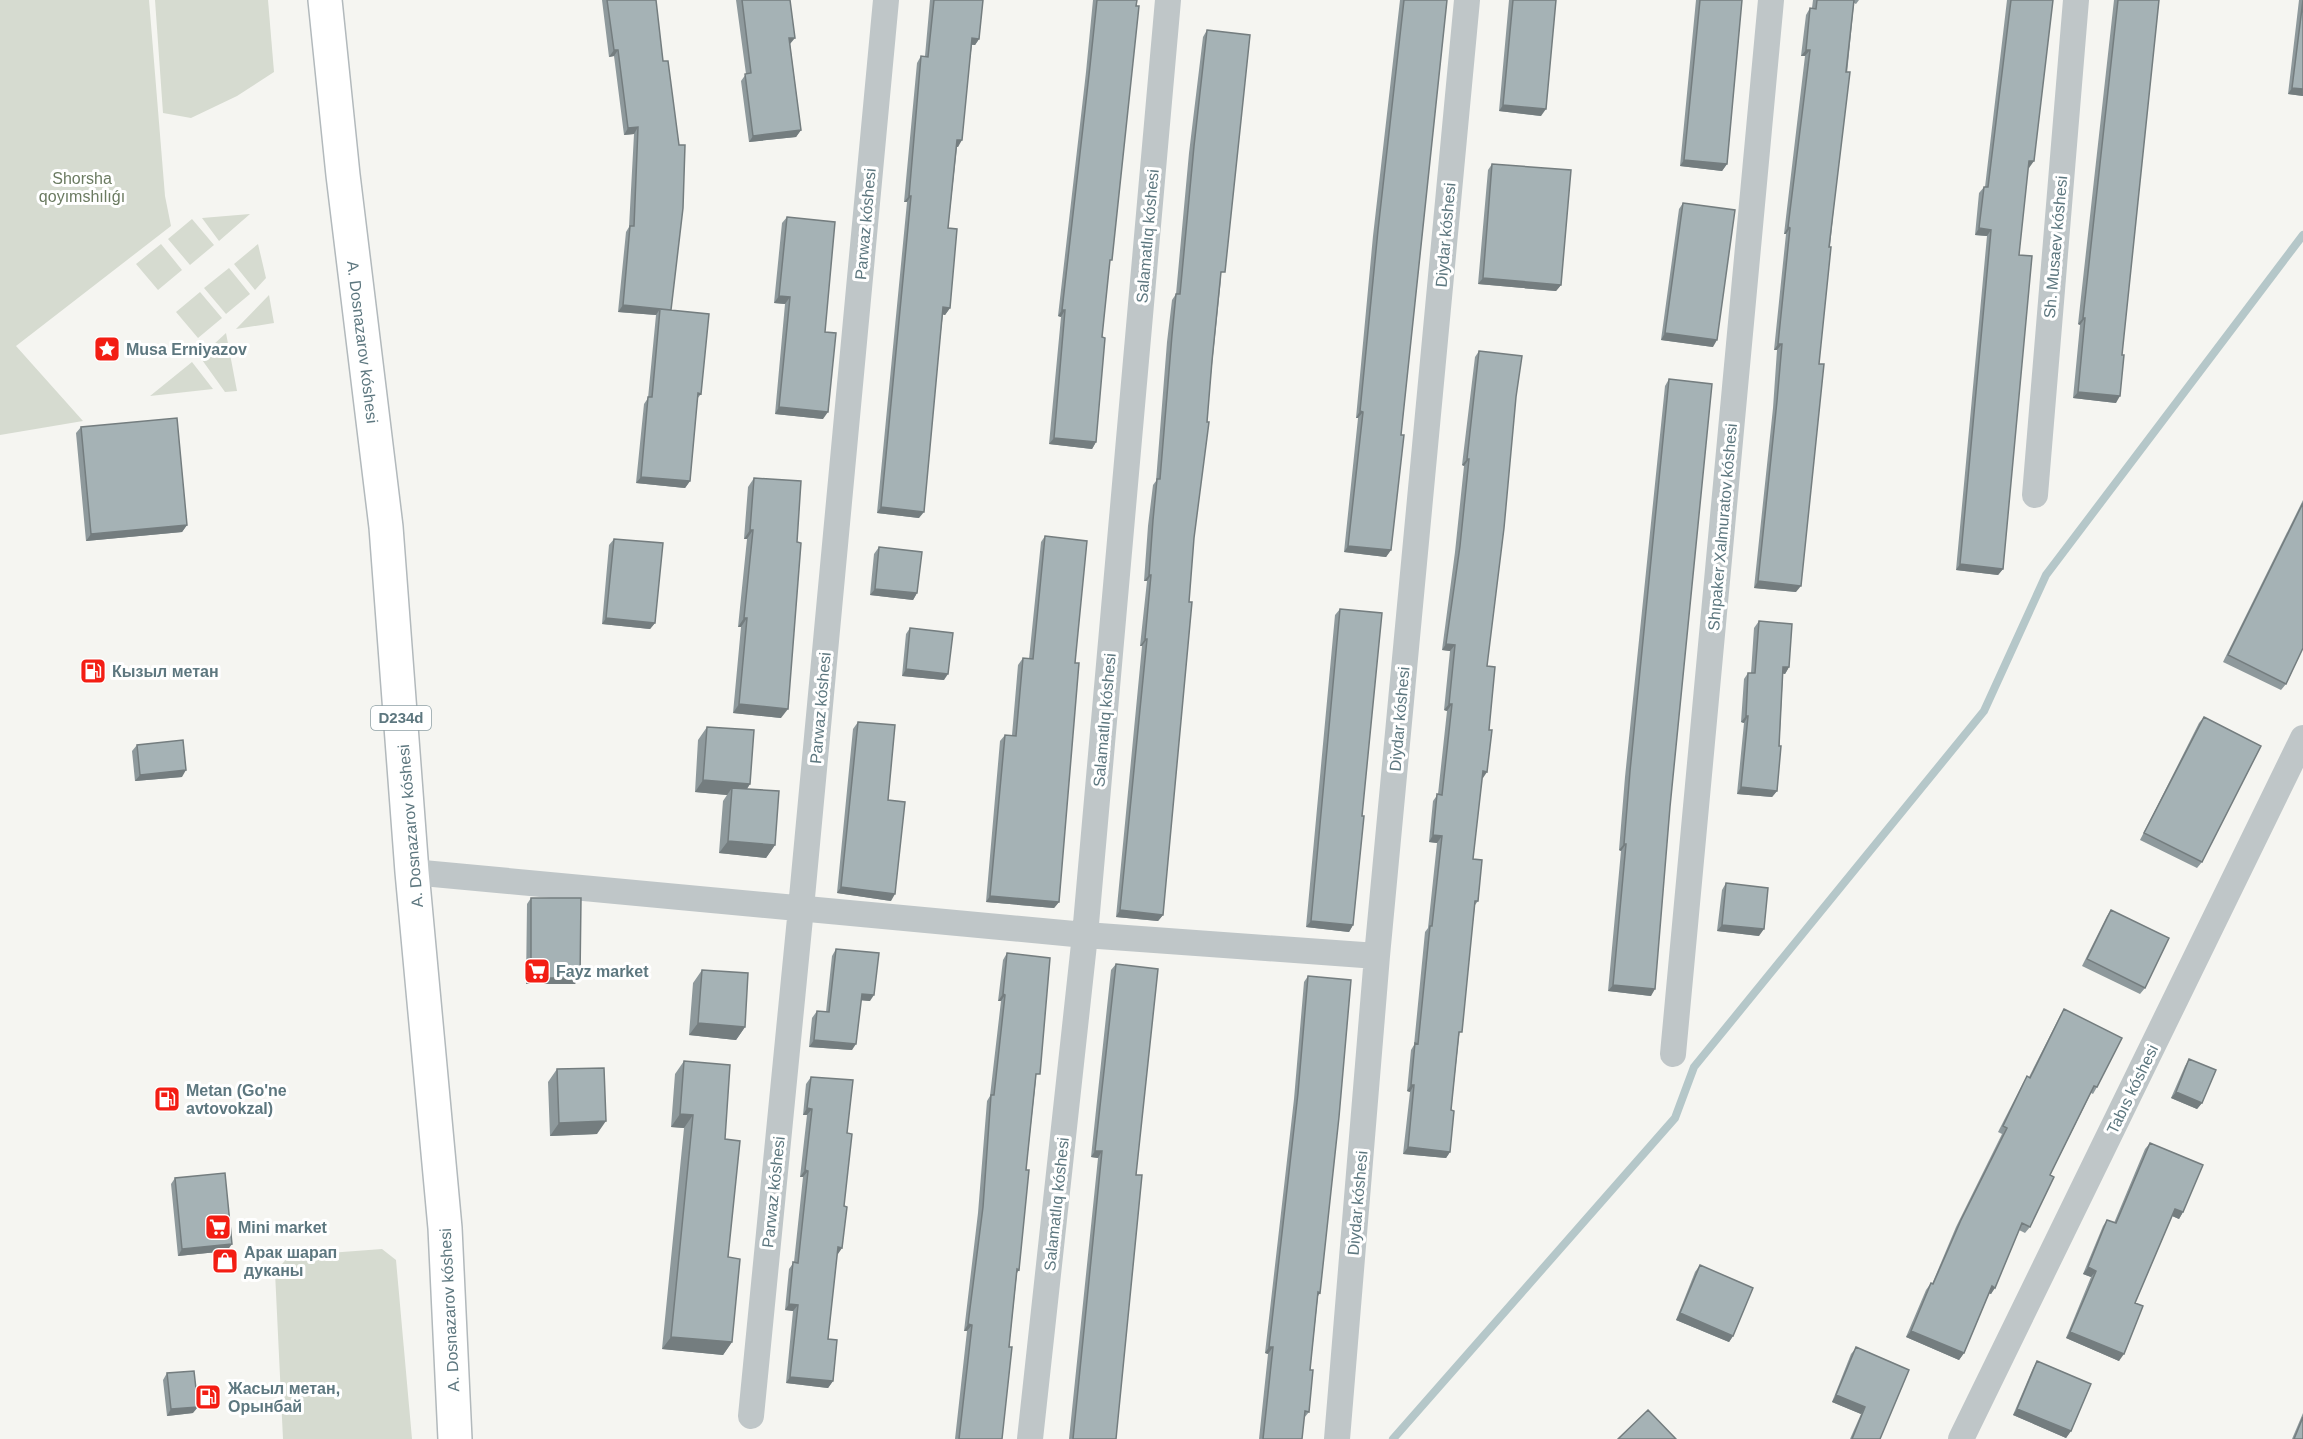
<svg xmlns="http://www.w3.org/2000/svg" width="2303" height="1439" viewBox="0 0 2303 1439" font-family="Helvetica,sans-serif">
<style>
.green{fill:#d6dbd0}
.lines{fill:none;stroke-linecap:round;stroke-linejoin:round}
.stream{stroke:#b5c7c9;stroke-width:8}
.primary-casing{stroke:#b2b9bc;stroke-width:36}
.minor{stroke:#bfc6c8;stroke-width:26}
.primary{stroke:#fff;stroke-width:33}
.wall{fill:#8e999c}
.shaded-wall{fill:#747d7f}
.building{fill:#a5b2b5;stroke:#747d7f;stroke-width:1.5}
.labels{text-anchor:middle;stroke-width:6;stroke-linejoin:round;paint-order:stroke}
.shield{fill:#fff;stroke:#8ea0a5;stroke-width:1.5}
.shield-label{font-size:15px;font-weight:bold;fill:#5d777f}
.park-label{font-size:16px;fill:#6b7b61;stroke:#fff}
.street-label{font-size:16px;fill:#5d777f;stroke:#fff}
.poi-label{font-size:16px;font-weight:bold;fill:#5d777f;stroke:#fff;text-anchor:start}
</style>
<rect width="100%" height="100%" fill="#f5f5f1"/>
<!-- green -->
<path class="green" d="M0,0h149l16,196 6,30 -155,120 67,75 -83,14z
M155,0h113l6,72 -37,24 -46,22 -28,-5z
M250,214l-31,27 -17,-23z
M192,219l22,26 -24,20 -22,-26z
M161,244l21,26 -24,20 -22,-26z
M258,244l8,34 -11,12 -21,-26z
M229,268l21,26 -24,20 -22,-26z
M200,292l22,26 -24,20 -22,-26z
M269,295l5,28 -38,6z
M226,333l11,58 -12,1 -25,-35z
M192,362l21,27 -63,7z
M382,1249l14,11 16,179h-129l-8,-167 14,-16z"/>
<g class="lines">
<!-- stream -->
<path class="stream" d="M1393,1439l282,-321 19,-51 290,-356 62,-136 257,-340"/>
<defs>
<path id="primary" d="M325,0l18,175 43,352 26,345 33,356 10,211"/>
</defs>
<!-- primary casing -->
<use href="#primary" class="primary-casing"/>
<!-- minor -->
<path class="minor" d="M2035,495l41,-495
M412,872l673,63 292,21
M1673,1054l98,-1054
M751,1416l50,-508 85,-908
M1030,1439l55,-504 83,-935
M1337,1439l40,-483 90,-956
M1961,1439l342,-701"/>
<!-- primary -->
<use href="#primary" class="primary"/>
</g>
<!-- wall -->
<path class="wall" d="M602,0h54l15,310 30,84 -4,5 -7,82 -5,7 -49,-5 8,-79 4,-6 8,-83 -38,-3 8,-80 3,-5 5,-93 -10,1 -10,-79 -5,1z
M736,0h54v44l11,86 -5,7 -47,5 -8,-61 5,-7z
M930,0h53l-4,39 -4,6h-3l-14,102h-1l-9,81 2,80 -5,7 -2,-1 -24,204 -42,-5 30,-311h-3l13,-139 4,-7h4z
M1093,0h44l-35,337 -6,105 -4,7 -43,-5 12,-127 -3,-1 28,-244z
M1400,0h47l-46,435 -10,115 -5,7 -42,-5 14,-134h-2l17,-182z
M1509,0h47l-15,116 -42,-5z
M1696,0h46l-15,164 -5,7 -42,-5z
M1813,0h46l-3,4 -2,-1 -58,589 -42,-4 19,-180 4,-58h-3l12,-116h-2l21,-178h-4l5,-41 4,-7h2z
M2007,0h46l-24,168h-1l-9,87 -16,314 -5,6 -42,-5 31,-334 -12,-1 4,-42 5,-6h1z
M2114,0h45l-43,403 -43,-5 7,-73 -2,-1z
M2299,0h4v96l-15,-2z
M1207,30l14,249 -27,259 -31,377 -5,6 -42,-4 26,-271h-2l7,-65h-3l4,-55 5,-41 3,-4 11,-139 5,-42 4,-6 13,-141 14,-116z
M1492,164l69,121 -5,6 -78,-7 10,-114z
M1683,203l30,144 -52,-7 18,-131z
M787,217l38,115 -2,87 -48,-5 10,-110 -11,-1 8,-80z
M1479,351l37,46 -29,269 -4,112h-1l-9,81 5,42 -3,4 -16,132 -8,73 -1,42 -4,6 -43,-4 7,-62 -3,-1 4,-41 3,-5 11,-113 3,-4 9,-85 -8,-1 4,-41 5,-7 9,-83 -3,-1 6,-59 -8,-1 13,-98 9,-86 -2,-1 13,-108z
M1669,379l1,428 -19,189 -43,-5 13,-140 -2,-1 6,-73 40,-391z
M81,427l106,98 -5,7 -96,9 -10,-108z
M754,478l27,240 -48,-5 8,-86h-3l9,-88h-3l4,-52z
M2303,500v148l-17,36 -5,6 -58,-28z
M1045,536l30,127 -16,239 -5,6 -68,-6 14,-161 5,-6h7l6,-70 5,-7 6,1 12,-117z
M614,539l41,84 -5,6 -48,-5 7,-79z
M879,547l38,46 -4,7 -43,-5 4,-41z
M1340,609l22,207 -9,109 -4,7 -43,-5 29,-312z
M1759,621l30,46 -4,7 -2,-1 -6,118 -5,6 -35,-3 7,-71 -3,-1 3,-43 4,-6h3l3,-45z
M910,628l34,52 -42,-4 4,-42z
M2204,717l-2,145 -5,6 -57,-28 59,-117z
M858,722l30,78 3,101 -54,-8 16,-164z
M707,727l43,57 -3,5 28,56 -9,13 -47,-5 4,-52 4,-6 -32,-3 3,-52z
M137,745l45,32 -47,4 -3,-30z
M1726,883l33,53 -42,-5 5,-41z
M531,898l44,86h-49l1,-80z
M2111,910l34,78 -5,6 -58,-28 25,-50z
M836,949l34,52 -9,-1 -9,50 -43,-3 3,-29 5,-7 9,1 6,-56z
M1007,953l29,126 -10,91 -7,100 -2,3 -8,74 -7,92h-47l12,-108h-3l14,-118 9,-112 3,-5 11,-95h-3l5,-41z
M1116,964l20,211 -20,264h-47l29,-281 -7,-1 20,-187z
M702,970l43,57 -9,13 -47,-5 4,-52z
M1308,976l12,317 -2,3 -8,74 -1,42 -5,6 -2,21h-43l9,-85 -3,-1 29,-254 10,-117z
M2064,1009l33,78 -4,7 -2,-1 -41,82 -20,52 -5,6 -6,-3 -28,64 -2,-1 -25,60 -5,7 -53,-23 20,-47 5,-7 1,1 24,-57 46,-93 -4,-2 25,-49 4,-7 2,1 31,-61z
M2189,1059l13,44 -5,6 -26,-11 14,-32z
M684,1061l41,78 3,118 4,85 -9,13 -61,-6 22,-221 -13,-1 4,-53z
M557,1069l40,65 -47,2 -2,-54z
M811,1077l36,56 -5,115 -5,6 -9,85 5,42 -5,7 -42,-5 7,-72 -8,-1 4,-41 5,-7 9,-85h-3l7,-62h-4l3,-31z
M2150,1143l33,69 -4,7 -7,-3 -37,87 -16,58 -53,-23 25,-61 -8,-3 20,-48 4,-6 7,3 31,-74z
M175,1178l52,73 -49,5 -7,-72z
M1700,1265l33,71 -4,6 -53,-22 19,-48z
M1856,1348l24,91h-30l11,-25 -29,-12 19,-48z
M2037,1361l34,70 -5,7 -53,-23 20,-47z
M167,1373l26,40 -26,3 -4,-36z
M2303,1413v26h-11z"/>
<!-- shaded-wall -->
<path class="shaded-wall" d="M789,38h6l-5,6 -5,1z
M972,38l7,1 -4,6 -7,-1z
M614,50h4l-4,6 -5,1z
M1806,50h4l-5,6h-4z
M2292,88l11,1v7l-15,-2z
M1503,105l43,4 -5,7 -42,-5z
M638,127l-4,7 -10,1 4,-7z
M801,130l-5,7 -47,5 4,-6z
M957,140h5l-4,7 -5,-1z
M1684,160l43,4 -5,7 -42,-5z
M2029,161h5l-5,7 -4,-1z
M909,196h2l-4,6h-3z
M1788,227l2,1 -4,6h-2z
M1979,228l12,2 -4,6 -12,-1z
M1483,278l78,7 -5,6 -78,-7z
M779,296l11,1 -5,7 -11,-1z
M623,305l48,5 -11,-1 -4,6 -38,-3z
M943,307l7,1 -5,7 -6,-1z
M1062,310h3l-4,7 -3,-1z
M2083,318h2l-5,7 -2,-1z
M1665,333l52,7 -4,7 -52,-7z
M1778,344h4l-5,6h-3z
M2078,392l42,4 -4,7 -43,-5z
M779,407l49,5 -5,7 -48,-5z
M1360,411l3,1 -5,6h-2z
M1054,438l42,4 -4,7 -43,-5z
M1467,459h2l-5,7 -2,-1z
M641,477l49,4 -5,7 -49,-5z
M881,507l43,5 -5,6 -42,-5z
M187,525l-5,7 -96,9 5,-7z
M750,530h3l-6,9h-3z
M1348,546l43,4 -5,7 -42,-5z
M1960,564l43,5 -5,6 -42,-5z
M1149,575h2l-4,6h-3z
M1758,581l43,5 -5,6 -42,-4z
M875,589l42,4 -4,7 -43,-5z
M606,618l49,5 -5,6 -48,-5z
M744,618h3l-6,9h-3z
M1145,639h2l-5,7h-2z
M1446,644l9,1 -5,6 -8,-1z
M1783,667h6l-4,7 -6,-1z
M906,669l42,5 -4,6 -42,-4z
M739,704l49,5 -7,9 -48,-5z
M1449,704h3l-5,7 -3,-1z
M1746,716h2l-4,7 -3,-1z
M186,770l-4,7 -47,4 5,-6z
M1483,771l4,1 -4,6h-5z
M703,780l47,4 -9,13 -9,-9 -5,7 -32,-3z
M1741,787l36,4 -5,6 -35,-3z
M1433,835l9,1 -5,7 -8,-1z
M728,841l47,4 -9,13 -47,-5z
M1624,844h2l-5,7 -2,-1z
M841,887l54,7 -4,7 -54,-8z
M990,896l69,6 -5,6 -68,-6z
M1120,910l43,5 -5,6 -42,-4z
M1311,921l42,4 -4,7 -43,-5z
M1722,925l42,4 -5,7 -42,-5z
M531,978h49l-5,6h-49z
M1613,985l42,4 -4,7 -43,-5z
M862,994l12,1 -4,6 -13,-1z
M1003,994l2,1 -4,6h-3z
M698,1023l47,4 -9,13 -47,-5z
M814,1040l42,4 -4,6 -43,-3z
M1411,1085h3l-4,7 -3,-1z
M2176,1092l26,11 -5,6 -26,-11z
M807,1108l5,1 -5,6h-4z
M680,1114l13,1 -9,13 -13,-1z
M606,1121l-9,13 -47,2 9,-13z
M1408,1147l42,5 -4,6 -43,-4z
M1095,1151h7l-4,7 -7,-1z
M805,1170l3,1 -5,6h-3z
M2175,1209l8,3 -4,7 -9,-4z
M232,1244l-5,7 -49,5 4,-7z
M838,1247l4,1 -4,6h-5z
M2088,1267l8,4 -5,6 -8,-3z
M1992,1286l3,2 -4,6 -3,-1z
M789,1304l9,1 -5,6 -8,-1z
M1680,1313l53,23 -4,6 -53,-22z
M968,1324l4,1 -5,6h-3z
M1911,1331l53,22 -5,7 -53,-23z
M2070,1332l54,22 -5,7 -53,-23z
M671,1337l61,5 -9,13 -61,-6z
M1269,1347h4l-5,7 -3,-1z
M790,1377l43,4 -5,7 -42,-5z
M1836,1395l29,12 -4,7 -29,-12z
M198,1407l-5,6 -26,3 4,-7z
M2017,1409l54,22 -5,7 -53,-23z"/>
<!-- building -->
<path class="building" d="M607,0h49l7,61h5l11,84h6l-2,63 -12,102 -48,-5 7,-79h4l4,-99 -10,1 -10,-78h-4z
M742,0h48l5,38h-6l12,92 -48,6 -8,-62 6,-1z
M934,0h49l-4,39 -7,-1 -10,102h-5l-9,88 9,1 -7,79 -7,-1 -19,205 -43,-5 30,-311h-2l12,-140 7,1z
M1097,0h40l-1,6h3l-27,254h-2l-8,77 3,1 -9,104 -42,-4 11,-128h-3l28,-244z
M1404,0h43l-46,435h3l-13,115 -43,-4 15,-134 -3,-1 18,-181z
M1513,0h43l-10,109 -43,-4z
M1700,0h42l-15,164 -43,-4z
M1817,0h37l-8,72h4l-21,175h2l-12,117h5l-23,222 -43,-5 19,-180 5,-57h-4l12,-116 -2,-1 22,-177h-4l4,-42 6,1z
M2011,0h42l-19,161h-5l-10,94 13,1 -29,313 -43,-5 31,-334 -12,-2 5,-41h4z
M2118,0h41l-37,355h2l-4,41 -42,-4 7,-74h-2z
M2303,0v89l-11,-1z
M1207,30l43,5 -25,237h-4l-9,89 -5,61h2l-15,116 -5,64h3l-29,313 -43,-5 27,-271h-2l6,-64h-2l4,-55 4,-41h3l12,-144 4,-41h4l14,-148z
M1492,164l79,6 -10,115 -78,-7z
M1683,203l52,7 -18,130 -52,-7z
M787,217l48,5 -10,110 11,1 -8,79 -49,-5 11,-110 -11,-1z
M660,309l49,5 -8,80 -3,-1 -8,88 -49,-4 7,-80h4z
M1479,351l43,5 -6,41 -12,131 -17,138 8,1 -6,63h3l-5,42 -4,-1 -10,88 9,1 -4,41h-3l-13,131h-3l-8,78 3,1 -4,41 -42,-5 6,-62h-3l4,-42 3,1 12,-118h2l10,-90 -9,-1 4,-41 5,1 10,-91h-3l6,-59 -9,-1 14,-98 9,-87h-2z
M1669,379l43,5 -42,423 -15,182 -42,-4 13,-141h-2l6,-73z
M177,418l10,107 -96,9 -10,-107z
M754,478l47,3 -4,61 4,1 -13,166 -49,-5 8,-86h-3l9,-88h-3z
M2303,503v145l-17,36 -58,-29z
M1045,536l42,5 -12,122h4l-20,239 -69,-6 15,-161 11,1 7,-78 10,1z
M614,539l49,4 -8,80 -49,-5z
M879,547l43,5 -5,41 -42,-4z
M1340,609l42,4 -20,203h2l-11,109 -42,-4z
M1759,621l33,3 -3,43h-6l-4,79h2l-4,45 -36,-4 7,-71h-2l2,-43h7z
M910,628l43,5 -5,41 -42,-5z
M2204,717l57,29 -59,116 -58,-29z
M858,722l37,3 -7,75 17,2 -10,92 -54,-7z
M707,727l47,3 -4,54 -47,-4z
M183,740l3,30 -46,5 -3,-30z
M732,788l47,3 -4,54 -47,-4z
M1726,883l42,5 -4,41 -42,-4z
M531,898h50l-1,80h-49z
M2111,910l58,28 -24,50 -58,-29z
M836,949l43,4 -5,42 -12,-1 -6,50 -42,-4 3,-29 12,1z
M1007,953l43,5 -10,116h-4l-10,96h3l-10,100 -2,-1 -8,78h3l-10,92h-43l13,-114 -4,-1 15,-117 8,-112h3l11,-100 -2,-1z
M1116,964l42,5 -22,206h6l-26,264h-43l29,-288h-7z
M702,970l46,3 -3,54 -47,-4z
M1308,976l43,4 -12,137 -19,176 -2,-1 -8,78h3l-4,42 -4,-1 -3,28h-39l10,-92h-4l29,-254z
M2064,1009l58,29 -25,49 -3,-1 -44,89 4,2 -24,50 -8,-4 -27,65 -3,-2 -28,67 -53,-22 20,-48 2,1 28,-64 46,-92 -4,-2 24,-50 3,2z
M2189,1059l27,11 -14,33 -26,-11z
M684,1061l46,4 -5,74 15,2 -12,116 12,2 -8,83 -61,-5 22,-222 -13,-1z
M604,1068l2,53 -47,2 -2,-54z
M811,1077l42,3 -6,53 5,1 -8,72 3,1 -5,41 -4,-1 -10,92 9,1 -4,41 -43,-4 8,-72 -9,-1 4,-42 5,1 10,-92 -3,-1 7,-61 -5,-1z
M2150,1143l53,22 -20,47 -8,-3 -40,94 8,3 -19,48 -54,-22 26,-61 -8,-4 19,-47 9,3z
M225,1173l7,71 -50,5 -7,-71z
M1700,1265l53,23 -20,48 -53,-23z
M1856,1347l53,23 -29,69h-28l13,-32 -29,-12z
M2037,1361l54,23 -20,47 -54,-22z
M194,1371l4,36 -27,2 -4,-36z
M1648,1410l28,29h-58z
M2303,1417v22h-9z"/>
<!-- icons -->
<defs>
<symbol id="sight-square" viewBox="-11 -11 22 22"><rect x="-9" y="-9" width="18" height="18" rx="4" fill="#f31d13" stroke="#fff"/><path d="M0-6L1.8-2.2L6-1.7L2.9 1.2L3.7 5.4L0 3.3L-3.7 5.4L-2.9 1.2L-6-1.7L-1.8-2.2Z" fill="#fff"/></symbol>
<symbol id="fuel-square" viewBox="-11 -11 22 22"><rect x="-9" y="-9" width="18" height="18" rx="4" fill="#f31d13" stroke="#fff"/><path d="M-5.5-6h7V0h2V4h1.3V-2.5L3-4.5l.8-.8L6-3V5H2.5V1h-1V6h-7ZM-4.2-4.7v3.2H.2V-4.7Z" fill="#fff"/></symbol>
<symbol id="supermarket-square" viewBox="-11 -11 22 22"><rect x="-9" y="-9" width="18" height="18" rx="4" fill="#f31d13" stroke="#fff"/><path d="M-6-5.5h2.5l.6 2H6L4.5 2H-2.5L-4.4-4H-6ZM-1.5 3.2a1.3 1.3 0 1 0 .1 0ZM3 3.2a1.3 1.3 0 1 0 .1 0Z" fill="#fff"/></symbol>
<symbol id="shop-square" viewBox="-11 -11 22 22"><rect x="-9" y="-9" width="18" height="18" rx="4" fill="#f31d13" stroke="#fff"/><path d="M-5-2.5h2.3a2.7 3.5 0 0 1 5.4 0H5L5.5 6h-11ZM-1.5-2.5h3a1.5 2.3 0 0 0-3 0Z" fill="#fff"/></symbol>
</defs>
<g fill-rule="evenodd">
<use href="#sight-square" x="92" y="334" width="30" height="30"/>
<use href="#fuel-square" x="78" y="656" width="30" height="30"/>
<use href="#supermarket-square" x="522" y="956" width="30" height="30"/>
<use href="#fuel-square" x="152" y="1084" width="30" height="30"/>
<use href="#supermarket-square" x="203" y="1212" width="30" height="30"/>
<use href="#shop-square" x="210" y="1246" width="30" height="30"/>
<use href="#fuel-square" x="193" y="1382" width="30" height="30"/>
</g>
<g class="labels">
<!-- shield labels -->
<rect class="shield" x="371" y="706" width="60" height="24" rx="4.5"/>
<g class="shield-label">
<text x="401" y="723">D234d</text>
</g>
<!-- park labels -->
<g class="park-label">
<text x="82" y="184">Shorsha<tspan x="82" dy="18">qoyımshılıǵı</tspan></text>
</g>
<!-- street labels -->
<g class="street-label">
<text transform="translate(865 224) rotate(-85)" y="6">Parwaz kóshesi</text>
<text transform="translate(1445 235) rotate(-85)" y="6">Diydar kóshesi</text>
<text transform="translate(1147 236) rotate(-85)" y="6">Salamatlıq kóshesi</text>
<text transform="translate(2055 247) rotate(-85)" y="6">Sh. Musaev kóshesi</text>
<text transform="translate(363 342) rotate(83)" y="6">A. Dosnazarov kóshesi</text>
<text transform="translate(1722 527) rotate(-85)" y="6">Shıpaker Xalmuratov kóshesi</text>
<text transform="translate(820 708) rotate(-85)" y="6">Parwaz kóshesi</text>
<text transform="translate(1399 719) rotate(-85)" y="6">Diydar kóshesi</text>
<text transform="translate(1104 720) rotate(-85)" y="6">Salamatlıq kóshesi</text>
<text transform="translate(410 826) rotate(-95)" y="6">A. Dosnazarov kóshesi</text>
<text transform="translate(2132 1089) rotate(-64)" y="6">Tabıs kóshesi</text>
<text transform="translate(773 1192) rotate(-84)" y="6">Parwaz kóshesi</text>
<text transform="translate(1357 1203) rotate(-85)" y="6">Diydar kóshesi</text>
<text transform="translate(1056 1204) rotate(-84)" y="6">Salamatlıq kóshesi</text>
<text transform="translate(449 1310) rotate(-93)" y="6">A. Dosnazarov kóshesi</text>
</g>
<!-- poi labels -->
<g class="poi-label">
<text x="126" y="355">Musa Erniyazov</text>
<text x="112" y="677">Кызыл метан</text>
<text x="556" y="977">Fayz market</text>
<text x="186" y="1096">Metan (Go'ne<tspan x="186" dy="18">avtovokzal)</tspan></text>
<text x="238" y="1233">Mini market</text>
<text x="244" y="1258">Арак шарап<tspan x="244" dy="18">дуканы</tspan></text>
<text x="228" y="1394">Жасыл метан,<tspan x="228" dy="18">Орынбай</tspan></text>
</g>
</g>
</svg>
